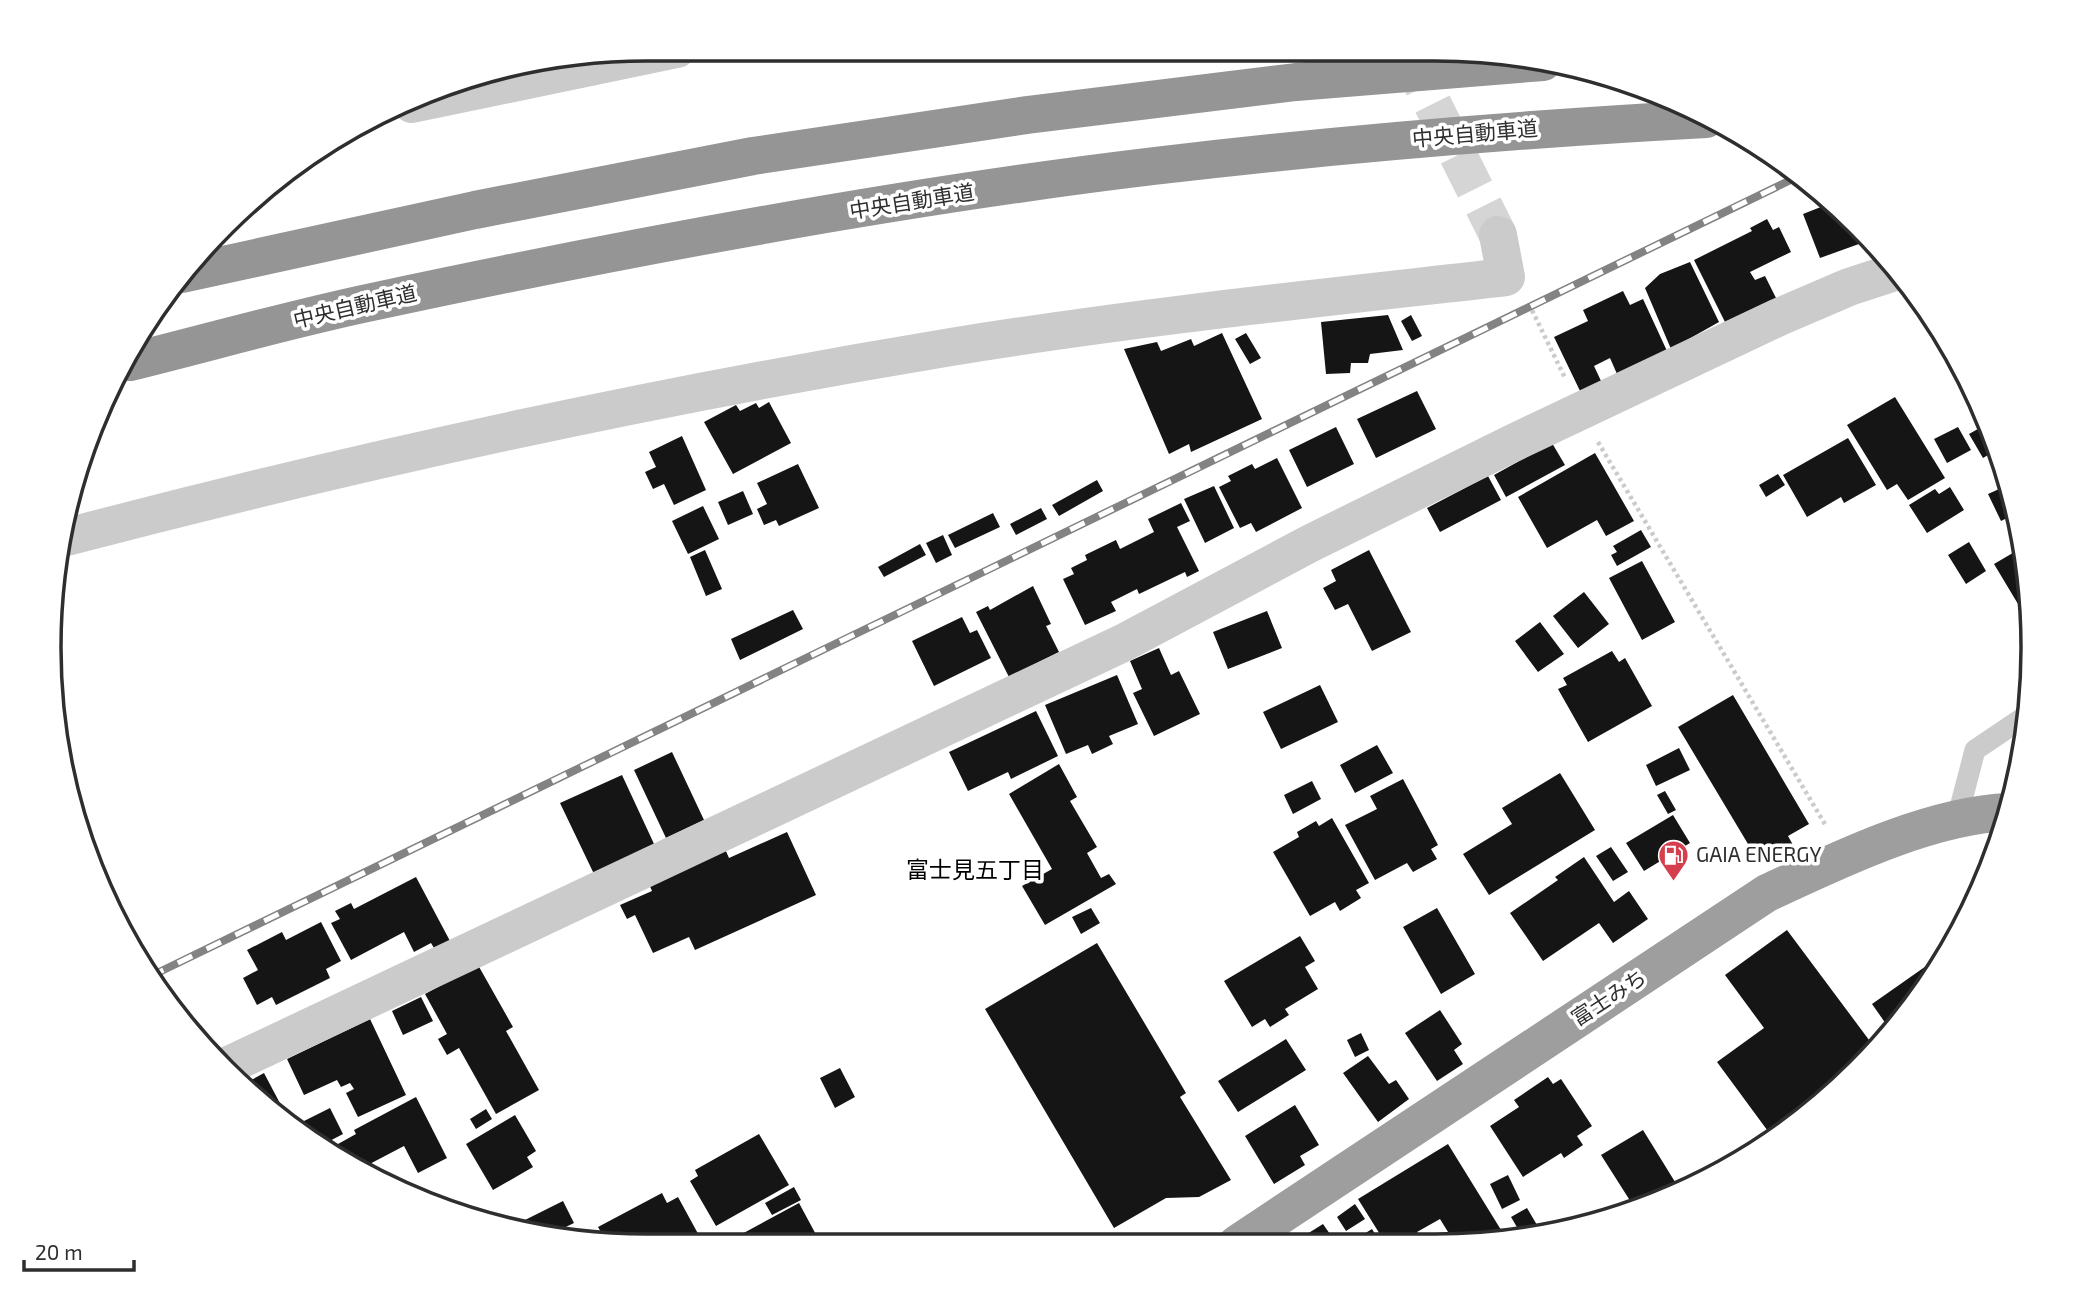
<svg xmlns="http://www.w3.org/2000/svg" width="2082" height="1295" viewBox="0 0 2082 1295" font-family="'Exo 2','Noto Sans JP',sans-serif">
<style>
.building{fill:#151515}
.lines{fill:none;stroke-linecap:round;stroke-linejoin:round}
.minor-tunnel{stroke:#d5d5d5;stroke-width:38;stroke-dasharray:38 19;stroke-linecap:butt}
.path{stroke:#cbcbcb;stroke-width:4.5;stroke-dasharray:3.5 3.5;stroke-linecap:butt}
.service{stroke:#cbcbcb;stroke-width:21}
.minor{stroke:#cbcbcb;stroke-width:38}
.trunk{stroke:#9e9e9e;stroke-width:38}
.motorway{stroke:#959595;stroke-width:38}
.rail-casing{stroke:#838383;stroke-width:8}
.rail{stroke:#fff;stroke-width:5;stroke-dasharray:16;stroke-linecap:butt}
.labels{text-anchor:middle;stroke-width:7;stroke-linejoin:round;paint-order:stroke}
.street-label{font-size:21px;fill:#2e2e2e;stroke:#fff}
.poi-label{font-size:21px;fill:#2e2e2e;stroke:#fff;text-anchor:start}
.neighbourhood-label{font-size:23px;fill:#000;stroke:#fff}
.rim{fill:none;stroke:#2e2e2e;stroke-width:3.5}
</style>
<rect width="100%" height="100%" fill="#fff"/>
<!-- building -->
<path class="building" d="M1831,203l39,37 -50,18 -17,-44z
M1767,219l6,11 6,-3 12,25 -41,20 5,8 10,-4 11,22 -51,24 -31,-62 58,-29 -2,-3z
M1690,262l29,60 -48,27 -26,-61 15,-14z
M1623,291l7,14 13,-6 24,52 -50,23 -7,-16 -16,8 8,17 -21,10 -27,-56 34,-16 -5,-11z
M1388,315l15,35 -33,4 -2,9h-17l-1,10 -24,1 -5,-52z
M1411,315l11,21 -10,5 -11,-20z
M1222,333l40,86 -71,33 -2,-8 -20,10 -45,-105 33,-7 4,9 30,-12 3,7z
M1246,333l15,25 -11,6 -15,-25z
M1417,391l19,38 -60,29 -19,-39z
M1895,397l50,81 -37,22 -11,-16 -10,6 -40,-65z
M769,402l22,41 -58,31 -29,-52 32,-17 4,6 16,-8 3,5z
M1985,425l13,24 -15,9 -14,-24z
M1336,427l18,37 -47,23 -18,-37z
M1958,427l13,23 -24,13 -13,-24z
M682,436l24,54 -32,15 -10,-21 -11,5 -8,-17 11,-5 -7,-15z
M1848,438l28,47 -32,18 -3,-6 -34,20 -24,-42z
M1552,443l13,22 -59,32 -12,-22z
M1595,453l39,68 -28,15 -9,-16 -50,28 -29,-51z
M1277,458l25,50 -46,24 -5,-9 -11,5 -21,-41 12,-6 -3,-5 24,-12 3,5z
M798,464l21,44 -40,18 -3,-6 -12,5 -7,-16 10,-5 -10,-21z
M1778,474l7,11 -19,12 -7,-12z
M1488,476l13,24 -61,32 -13,-24z
M1097,480l6,11 -44,25 -7,-11z
M2008,485l7,29 -14,7 -13,-27z
M1214,486l20,42 -29,15 -21,-44z
M1950,487l14,23 -37,23 -18,-28 26,-16 4,5z
M743,491l10,23 -25,11 -10,-23z
M1181,503l9,18 -13,6 22,44 -12,6 -2,-5 -46,22 -2,-5 -26,13 5,9 -31,14 -22,-46 11,-5 -3,-6 16,-8 -2,-5 31,-15 4,9 34,-17 -6,-13z
M703,506l16,33 -31,15 -16,-33z
M1041,508l6,11 -31,16 -6,-11z
M993,513l7,14 -45,21 -7,-13z
M1641,530l10,17 -34,19 -6,-11 6,-3 -4,-6z
M943,535l9,20 -16,8 -10,-20z
M1969,542l17,29 -20,13 -18,-29z
M920,544l6,11 -42,22 -6,-10z
M2023,547l5,22 2,55 -36,-60z
M705,550l17,39 -16,7 -16,-39z
M1369,550l42,82 -39,19 -24,-47 -13,6 -12,-22 13,-7 -5,-11z
M1642,561l33,61 -33,18 -33,-62z
M1033,586l18,38 -5,2 13,26 -50,25 -33,-65 12,-6 2,4z
M1584,592l25,32 -31,24 -25,-32z
M793,610l10,19 -63,31 -9,-21z
M1267,611l15,37 -54,21 -15,-37z
M962,617l8,16 7,-3 14,28 -57,28 -22,-45z
M1540,622l24,32 -26,18 -23,-31z
M1159,648l12,27 8,-4 21,43 -46,22 -21,-43 9,-4 -12,-28z
M1612,651l7,11 6,-4 27,48 -64,36 -30,-53 9,-4 -4,-7z
M1117,675l21,49 -29,12 4,8 -21,10 -4,-9 -22,9 -21,-49z
M1320,685l18,37 -57,27 -18,-37z
M1733,695l76,129 -21,12 5,9 -33,19 -82,-137z
M1036,711l22,45 -47,23 -3,-7 -40,19 -19,-39z
M1377,745l16,28 -38,20 -15,-28z
M1679,748l11,22 -34,16 -10,-21z
M672,752l32,68 -38,18 -32,-68z
M1059,764l18,33 -7,4 27,46 -10,6 14,25 8,-4 7,10 -71,41 -23,-39 30,-17 -43,-75z
M1560,773l35,57 -106,65 -26,-41 49,-30 -10,-16z
M622,775l33,71 -61,28 -34,-71z
M1403,779l35,66 -7,4 6,10 -24,13 -6,-9 -32,17 -30,-55 32,-16 -7,-13z
M1312,781l9,18 -28,15 -9,-19z
M1665,791l11,19 -8,4 -11,-19z
M1673,815l17,28 -46,28 -18,-28z
M1332,818l37,65 -13,7 5,8 -21,13 -5,-9 -25,14 -37,-64 26,-15 -2,-5 19,-11 3,5z
M787,832l29,63 -121,55 -6,-13 -36,16 -18,-38 -8,4 -7,-14 32,-14 -3,-7 76,-35 4,9z
M1611,847l17,25 -15,9 -17,-25z
M1584,857l30,45 15,-11 19,28 -35,24 -14,-20 -56,38 -33,-48 48,-33 -3,-3z
M416,877l34,64 -16,7 -3,-5 -17,9 -10,-20 -53,28 -20,-37 9,-4 -5,-8 16,-8 3,6z
M1091,908l9,15 -19,11 -9,-17z
M1437,908l38,66 -34,20 -38,-67z
M321,922l20,39 -15,8 4,9 -54,27 -4,-8 -15,8 -14,-27 15,-8 -11,-20 35,-18 4,8z
M1787,930l88,118 -46,49 -56,41 -56,-76 47,-34 -39,-53z
M1300,936l15,25 -10,6 13,22 -33,20 4,6 -19,12 -5,-8 -13,8 -28,-46z
M1097,943l89,150 -6,4 51,83 -32,17 -33,1 -52,30 -129,-219z
M1929,964l5,8 -24,40 -19,19 -19,-27z
M478,965l35,62 -7,4 33,59 -43,24 -37,-66 -12,7 -9,-16 9,-5 -22,-40z
M421,997l12,24 -30,14 -11,-24z
M1440,1010l22,34 -8,6 9,14 -26,17 -32,-48z
M370,1019l36,76 -48,22 -12,-24 8,-4 -4,-6 -9,4 -4,-7 -33,15 -17,-36z
M1361,1033l8,17 -14,7 -8,-17z
M1286,1039l20,31 -68,42 -20,-31z
M1368,1056l21,28 7,-4 13,19 -31,23 -35,-49z
M840,1068l15,29 -20,11 -15,-30z
M264,1073l29,55 -10,-5 -37,-40z
M1548,1077l5,7 8,-5 31,47 -15,10 6,9 -19,13 -3,-5 -38,24 -33,-51 29,-19 -5,-7z
M416,1097l31,61 -29,15 -14,-27 -42,22 -33,-19 27,-15 -2,-4z
M1295,1105l24,40 -19,11 5,9 -31,19 -29,-48z
M330,1108l13,26 -21,11 -16,-9 -6,-13z
M486,1109l6,10 -16,10 -6,-10z
M515,1115l21,36 -9,6 6,10 -40,23 -27,-46z
M1643,1130l37,60 -44,20 -35,-55z
M759,1134l30,51 -73,41 -26,-45 8,-5 -3,-6z
M1448,1144l58,94 -50,7 -16,-26 -23,13 8,12h-39l-28,-45z
M1508,1175l12,25 -18,9 -12,-25z
M794,1187l7,13 -29,15 -7,-12z
M662,1193l5,10 11,-6 24,44h-96l-8,-14z
M563,1201l11,22 -25,12 -36,-9z
M799,1203l21,39h-93z
M1355,1204l10,15 -19,12 -9,-14z
M1527,1208l10,17 -16,9 -10,-17z
M1323,1224l9,13 -11,7h-30z
M1372,1229l9,15h-49l15,-9 4,7z"/>
<g class="lines">
<!-- minor-tunnel -->
<path class="minor-tunnel" d="M1407,53l91,182"/>
<!-- path -->
<path class="path" d="M1529,304l36,74
M1598,442l228,384"/>
<!-- service -->
<path class="service" d="M1957,819l18,-69 52,-35"/>
<!-- minor -->
<path class="minor" d="M412,104l265,-55
M67,537c292,-77 587,-141 884,-190 184,-30 370,-49 555,-70l-8,-42
M229,1065l894,-422 186,-99 202,-100 268,-127 70,-30 49,-16"/>
<!-- trunk -->
<path class="trunk" d="M1237,1244l530,-351c71,-33 163,-78 242,-81"/>
<!-- motorway -->
<path class="motorway" d="M182,274l293,-64 278,-54 274,-41 269,-33 247,-20
M130,362c81,-20 161,-43 242,-60 257,-55 522,-105 782,-136 184,-22 368,-37 552,-47"/>
<defs>
<path id="rail" d="M149,977l1652,-802"/>
</defs>
<!-- rail casing -->
<use href="#rail" class="rail-casing"/>
<!-- rail -->
<use href="#rail" class="rail"/>
</g>
<!-- icons -->
<defs>
<symbol id="fuel-pin" viewBox="-11 -11 22 30"><path d="M0 17L-7.5 6A9.5 9.5 0 1 1 7.5 6Z" fill="#d53f4d" stroke="#fff"/><path d="M-5.5-6h7V0h2V4h1.3V-2.5L3-4.5l.8-.8L6-3V5H2.5V1h-1V6h-7ZM-4.2-4.7v3.2H.2V-4.7Z" fill="#fff"/></symbol>
</defs>
<g fill-rule="evenodd">
<use href="#fuel-pin" x="1656" y="838" width="35" height="47"/>
</g>
<g class="labels">
<!-- street labels -->
<g class="street-label">
<text transform="translate(1475 134) rotate(-5)" y="7">中央自動車道</text>
<text transform="translate(912 202) rotate(-9)" y="7">中央自動車道</text>
<text transform="translate(355 307) rotate(-13)" y="7">中央自動車道</text>
<text transform="translate(1609 998) rotate(-33)" y="7">富士みち</text>
</g>
<!-- poi labels -->
<g class="poi-label">
<text x="1696" y="862">GAIA ENERGY</text>
</g>
<!-- neighbourhood labels -->
<g class="neighbourhood-label">
<text x="975" y="878">富士見五丁目</text>
</g>
</g>
<!-- crop -->
<path d="M0 0H2082V1295H0ZM647 61H1435A586 586 0 0 1 2021 647V648A586 586 0 0 1 1435 1234H647A586 586 0 0 1 61 648V647A586 586 0 0 1 647 61Z" fill="#fff" fill-rule="evenodd"/>
<path class="rim" d="M647 61H1435A586 586 0 0 1 2021 647V648A586 586 0 0 1 1435 1234H647A586 586 0 0 1 61 648V647A586 586 0 0 1 647 61Z"/>
<!-- scale -->
<path d="M24 1260v10h110v-10" fill="none" stroke="#2e2e2e" stroke-width="3.5"/>
<text x="35" y="1260" font-size="21" fill="#2e2e2e" stroke="#ffffff" stroke-width="5" paint-order="stroke">20 m</text>
</svg>
